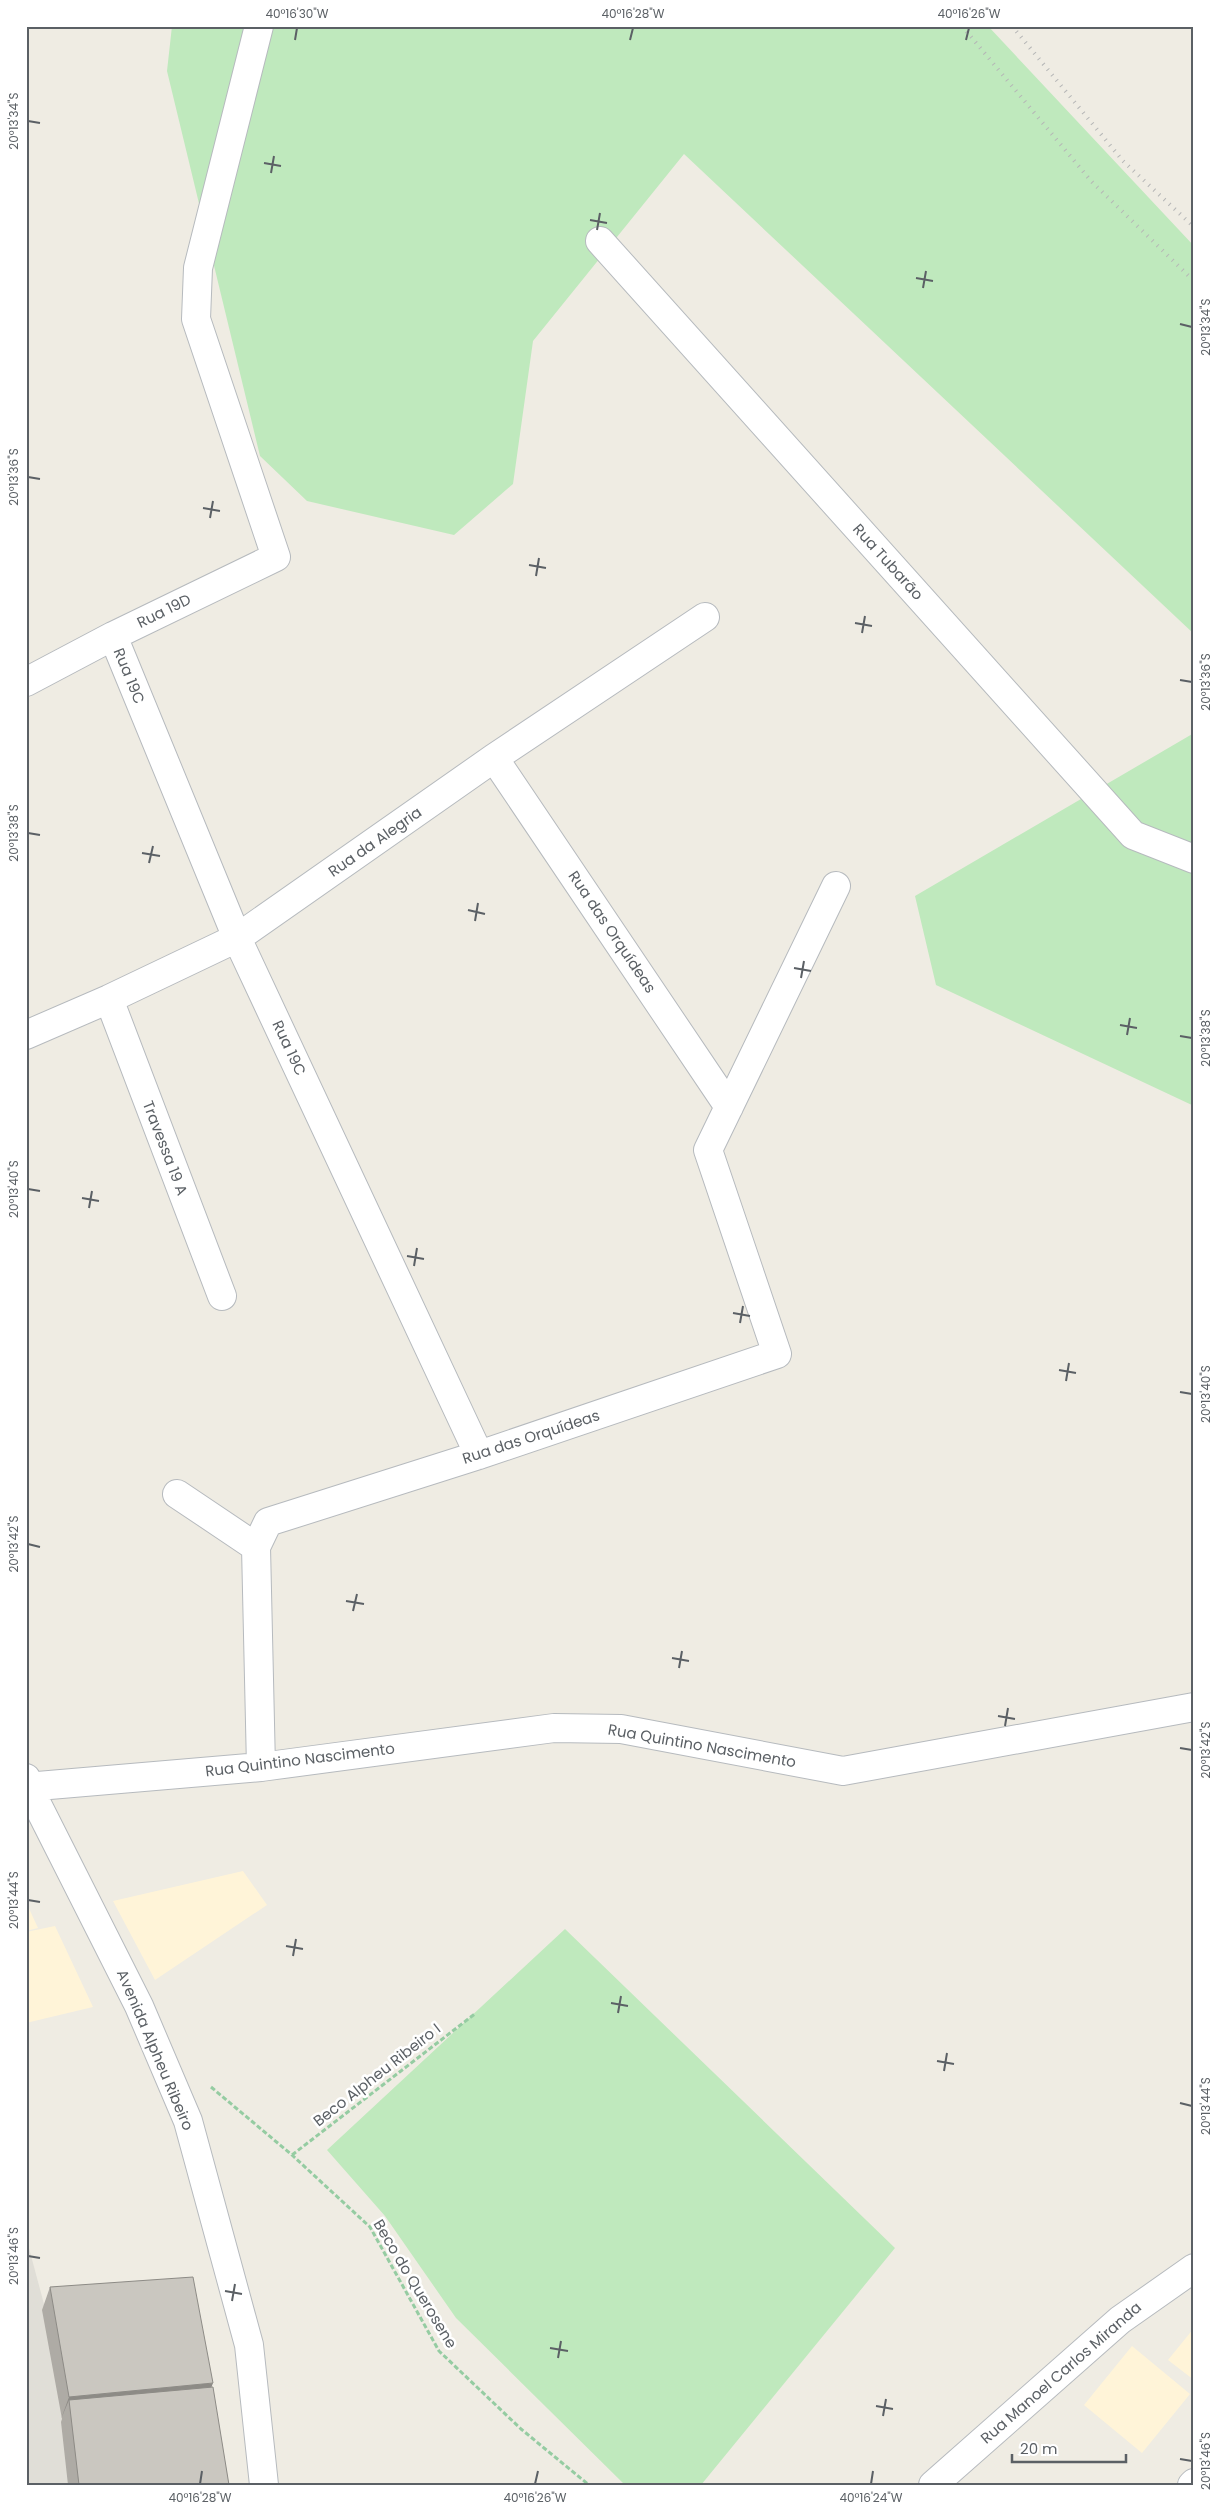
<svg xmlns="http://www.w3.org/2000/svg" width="1220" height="2511" viewBox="0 0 1220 2511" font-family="Poppins,sans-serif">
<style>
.commercial{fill:#fff4d8}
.industrial{fill:#e0ded7}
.green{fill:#bfe9bd}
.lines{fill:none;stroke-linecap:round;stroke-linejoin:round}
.minor-casing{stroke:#b6babe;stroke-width:30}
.path{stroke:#95cca2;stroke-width:3;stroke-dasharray:5 2.5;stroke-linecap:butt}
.minor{stroke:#fff;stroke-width:28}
.rail{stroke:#b5b6b6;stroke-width:4;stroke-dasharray:1 6;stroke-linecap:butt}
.wall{fill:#aeaba5}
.shaded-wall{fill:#8d8b86}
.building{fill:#cac7c0;stroke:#8d8b86}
.ticks{fill:none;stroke:#5b6065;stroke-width:2}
.labels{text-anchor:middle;stroke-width:5;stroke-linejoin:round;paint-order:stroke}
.street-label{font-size:15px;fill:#5b6065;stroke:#fff}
.neatline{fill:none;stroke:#5b6065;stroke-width:2}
.ticks-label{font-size:12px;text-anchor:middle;fill:#5b6065}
</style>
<rect width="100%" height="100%" fill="#efece3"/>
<!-- commercial -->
<path class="commercial" d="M243,1871l24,34 -112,75 -42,-79z
M26,1902l12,26 -12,3z
M55,1926l38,81 -67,16v-91z
M1194,2328v52l-26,-20z
M1132,2346l58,48 -48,59 -58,-48z"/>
<!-- industrial -->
<path class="industrial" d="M26,2237l55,205 4,43h-59z"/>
<!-- green -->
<path class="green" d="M172,26h816l206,220v388l-510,-480 -151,187 -20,143 -59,51 -147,-34 -47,-45 -93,-385z
M1194,733v373l-258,-121 -21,-89z
M565,1929l330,319 -194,237h-76l-169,-167 -71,-102 -58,-66z"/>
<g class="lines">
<defs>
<path id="minor" d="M600,241l533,594 61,24
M113,636l124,302 242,517
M26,682l87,-46 163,-79 -80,-238 2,-51 61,-242
M494,758l235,349
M109,999l113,297
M26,1035l83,-36 128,-61 257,-180 211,-141
M177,1494l79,53
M261,1767l-5,-220 12,-25 211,-67 298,-101 -69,-204 128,-264
M26,1778l8,20 105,208 49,115 61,224 15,140
M26,1787l235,-20 293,-39 67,1 222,42 351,-64
M933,2485l187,-165 74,-52
M1192,2485l2,-2"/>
</defs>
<!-- minor casing -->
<use href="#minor" class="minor-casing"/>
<!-- path -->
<path class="path" d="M211,2087l81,68 78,72 69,124 82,78 68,56
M292,2155l184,-142"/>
<!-- minor -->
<use href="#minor" class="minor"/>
<!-- rail -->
<path class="rail" d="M962,26l129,155 103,100
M1012,26l111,135 71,66"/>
</g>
<!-- wall -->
<path class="wall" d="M50,2287l161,100 18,98h-161l-7,-63 1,-3 -20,-109z"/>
<!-- shaded-wall -->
<path class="shaded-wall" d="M213,2383l-8,22 -136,-5 -8,19 8,-22z"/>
<!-- building -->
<path class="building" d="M193,2277l20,106 -144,14 -19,-110z
M213,2387l16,98h-150l-10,-85z"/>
<!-- ticks -->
<path class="ticks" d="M295,40l2,-12M630,40l3,-12M966,40l3,-12M28,121l12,2M264,163l17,3M271,173l3,-17M590,220l17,3M597,230l3,-17M916,278l17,3M923,288l3,-17M1180,324l12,3M28,477l12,2M203,508l17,3M210,518l3,-17M529,565l17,3M536,576l3,-18M855,623l17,3M862,633l3,-17M1180,680l12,2M28,833l12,2M142,853l18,3M149,863l4,-17M468,910l17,4M475,921l3,-18M794,968l17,3M801,978l3,-17M1120,1025l17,3M1127,1035l3,-17M1180,1036l12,2M28,1189l12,2M82,1198l17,3M89,1208l3,-17M407,1256l17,3M414,1266l3,-18M733,1313l17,3M740,1323l3,-17M1059,1370l17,3M1066,1381l3,-18M1180,1392l12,2M28,1544l12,3M346,1601l18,3M353,1611l4,-17M672,1658l17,3M679,1668l3,-17M998,1716l17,3M1005,1726l3,-18M1180,1748l12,2M28,1900l12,2M286,1946l17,3M293,1956l3,-17M611,2003l17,3M618,2013l3,-17M937,2061l17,3M944,2071l3,-18M1180,2103l12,3M28,2256l12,2M225,2291l17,3M232,2301l3,-17M550,2348l18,3M558,2358l3,-17M876,2406l17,3M883,2416l3,-17M1180,2459l12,2M200,2484l2,-13M535,2484l3,-13M871,2484l2,-13"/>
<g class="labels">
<!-- street labels -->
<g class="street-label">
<text transform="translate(888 562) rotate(48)" y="5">Rua Tubarão</text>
<text transform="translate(164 611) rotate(-26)" y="5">Rua 19D</text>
<text transform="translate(129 676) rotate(68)" y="5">Rua 19C</text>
<text transform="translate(375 842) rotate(-35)" y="5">Rua da Alegria</text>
<text transform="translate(612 932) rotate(56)" y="5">Rua das Orquídeas</text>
<text transform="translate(289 1048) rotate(65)" y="5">Rua 19C</text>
<text transform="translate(165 1148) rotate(69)" y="5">Travessa 19 A</text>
<text transform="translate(531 1437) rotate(-18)" y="5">Rua das Orquídeas</text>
<text transform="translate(702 1746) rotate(10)" y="5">Rua Quintino Nascimento</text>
<text transform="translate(300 1760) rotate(-7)" y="5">Rua Quintino Nascimento</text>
<text transform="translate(155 2050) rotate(67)" y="5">Avenida Alpheu Ribeiro</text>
<text transform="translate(377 2075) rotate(-38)" y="5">Beco Alpheu Ribeiro I</text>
<text transform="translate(415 2284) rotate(59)" y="5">Beco do Querosene</text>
<text transform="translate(1061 2373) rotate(-41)" y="5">Rua Manoel Carlos Miranda</text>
</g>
</g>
<!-- border -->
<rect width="1220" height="2511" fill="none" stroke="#ffffff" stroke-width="55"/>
<!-- scale -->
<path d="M1012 2454v8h114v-8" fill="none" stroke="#5b6065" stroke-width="2.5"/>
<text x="1020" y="2454" font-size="15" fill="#5b6065" stroke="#ffffff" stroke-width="4" paint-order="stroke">20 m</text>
<rect x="28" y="28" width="1164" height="2456" class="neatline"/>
<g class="ticks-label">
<text x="297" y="18">40°16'30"W</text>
<text x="633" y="18">40°16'28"W</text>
<text x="969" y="18">40°16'26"W</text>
<text transform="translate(14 121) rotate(-90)" y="4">20°13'34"S</text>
<text transform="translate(1206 327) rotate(-90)" y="4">20°13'34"S</text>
<text transform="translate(14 477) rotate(-90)" y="4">20°13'36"S</text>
<text transform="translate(1206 682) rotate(-90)" y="4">20°13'36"S</text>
<text transform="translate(14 833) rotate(-90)" y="4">20°13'38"S</text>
<text transform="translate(1206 1038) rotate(-90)" y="4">20°13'38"S</text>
<text transform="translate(14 1189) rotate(-90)" y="4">20°13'40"S</text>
<text transform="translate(1206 1394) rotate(-90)" y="4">20°13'40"S</text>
<text transform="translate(14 1544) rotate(-90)" y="4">20°13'42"S</text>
<text transform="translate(1206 1750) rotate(-90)" y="4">20°13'42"S</text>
<text transform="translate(14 1900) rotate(-90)" y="4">20°13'44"S</text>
<text transform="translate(1206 2106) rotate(-90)" y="4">20°13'44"S</text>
<text transform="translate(14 2256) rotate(-90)" y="4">20°13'46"S</text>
<text transform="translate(1206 2461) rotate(-90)" y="4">20°13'46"S</text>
<text x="200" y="2502">40°16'28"W</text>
<text x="535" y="2502">40°16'26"W</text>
<text x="871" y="2502">40°16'24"W</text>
</g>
</svg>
